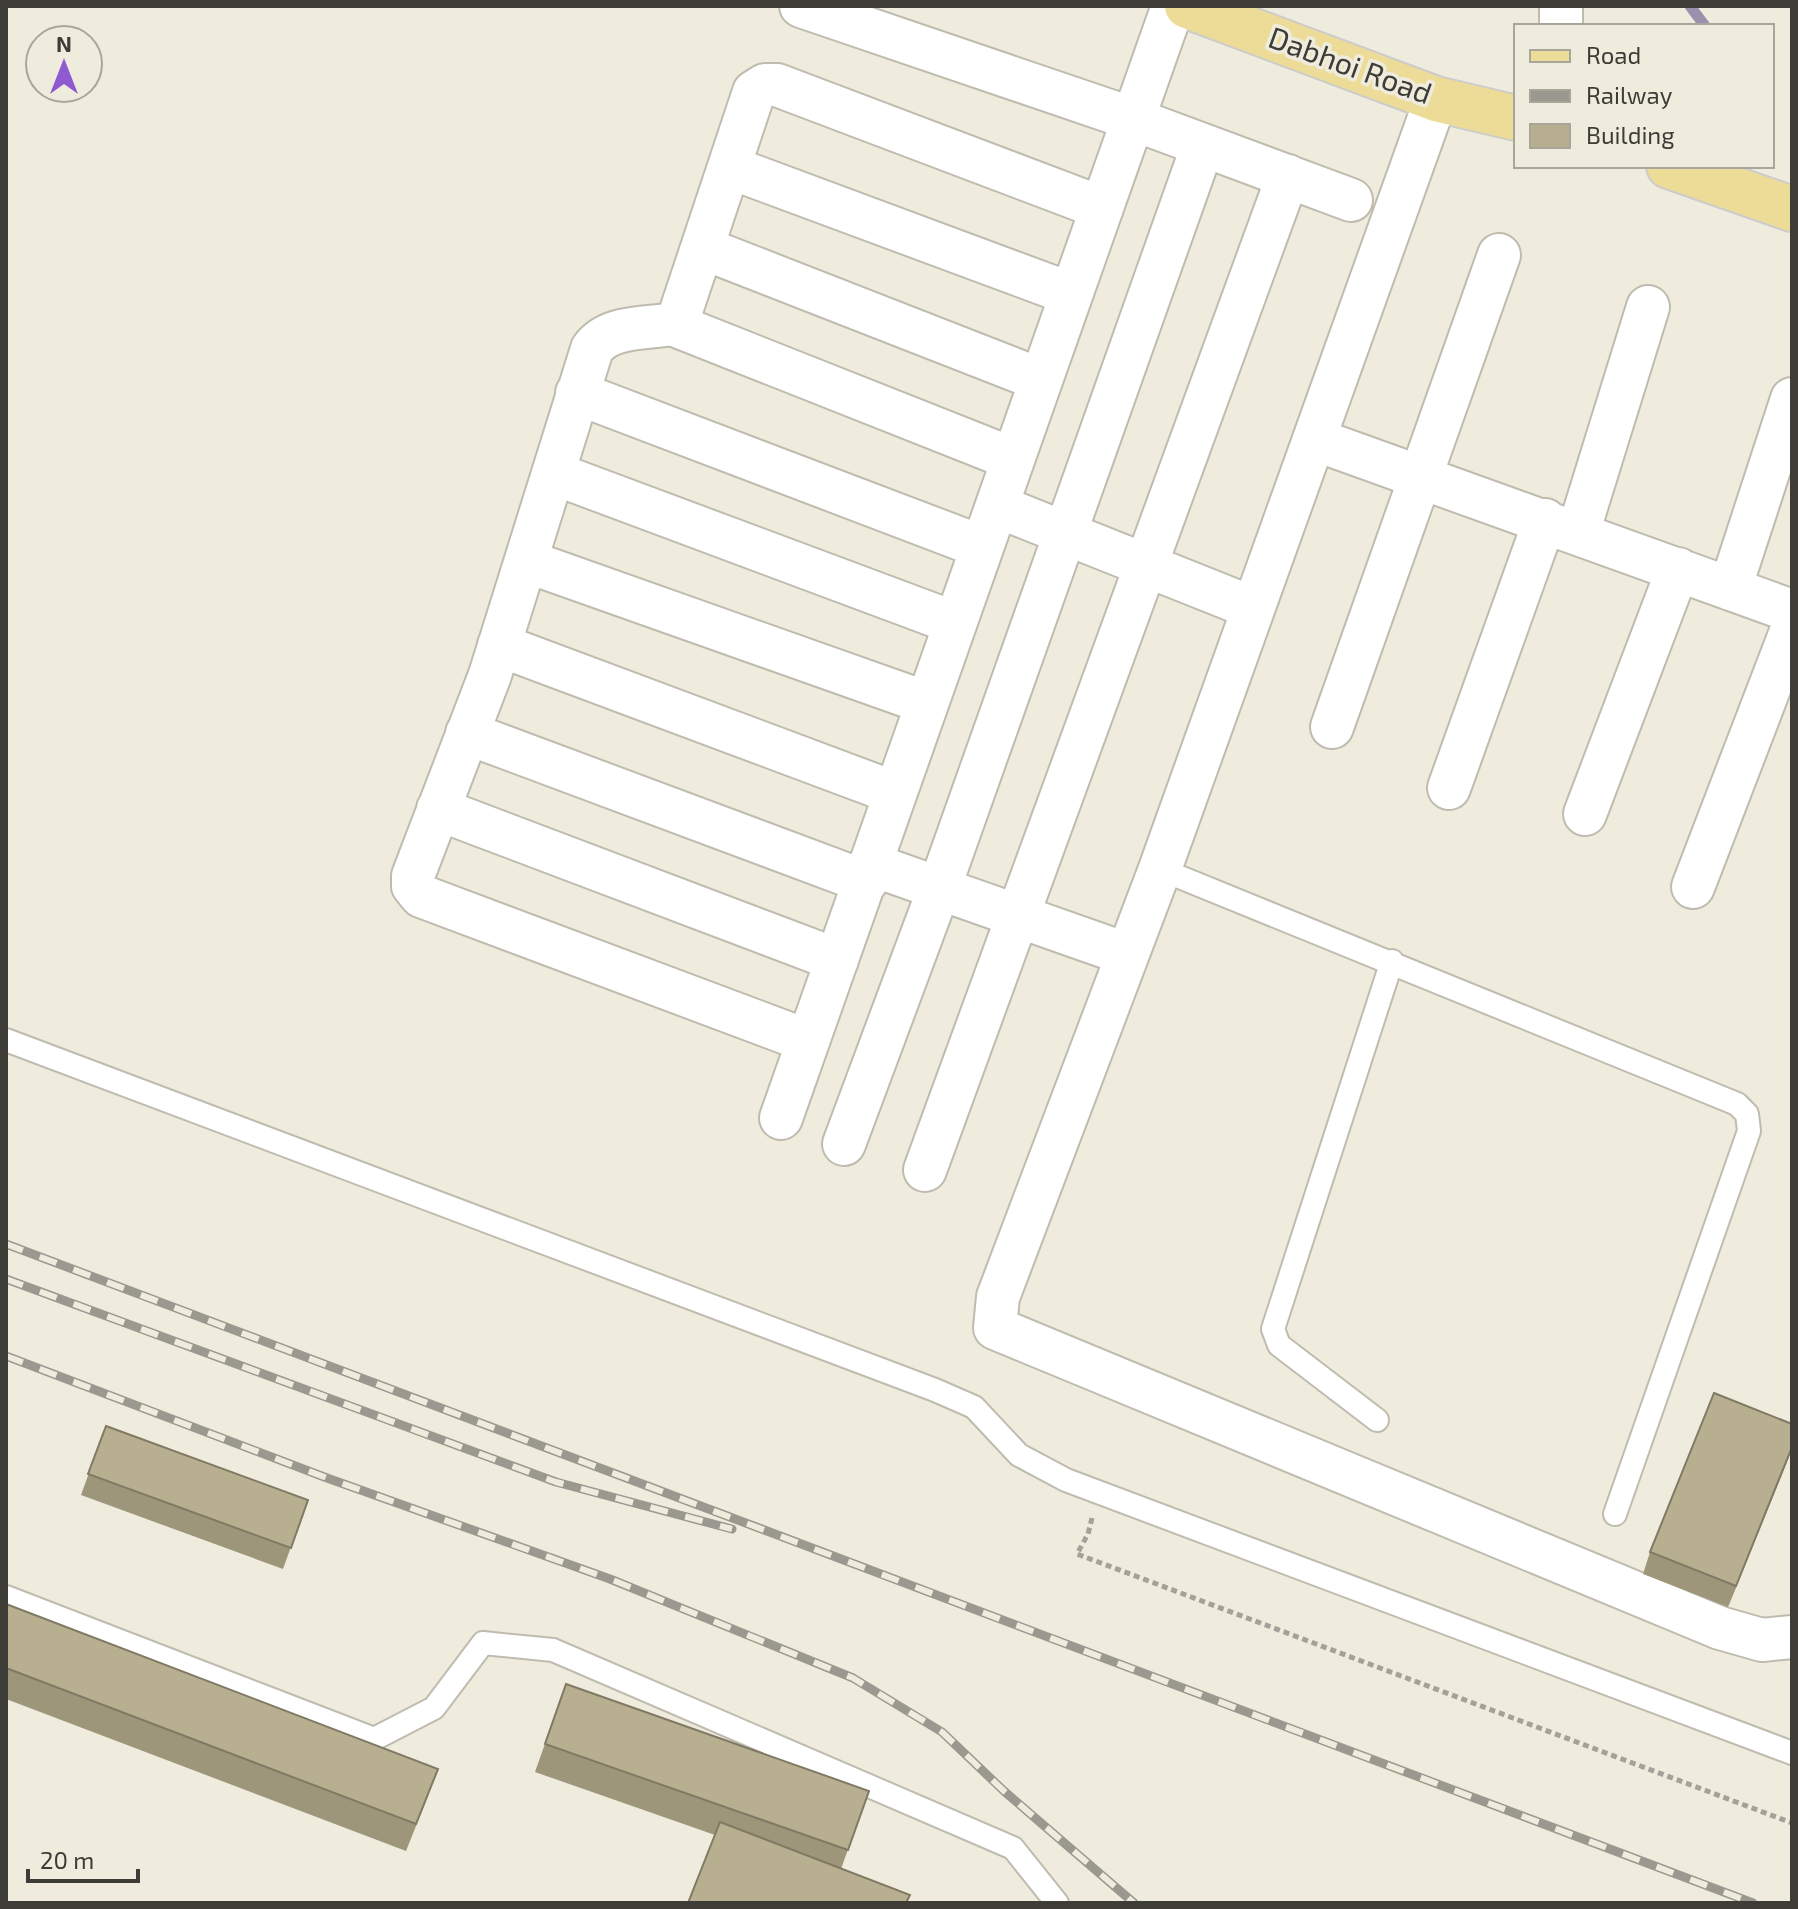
<svg xmlns="http://www.w3.org/2000/svg" width="1798" height="1909" viewBox="0 0 1798 1909" font-family="'Exo 2',sans-serif">
<style>
.lines{fill:none;stroke-linecap:round;stroke-linejoin:round}
.stream{stroke:#9b90ae;stroke-width:11}
.service-casing{stroke:#bfbcaf;stroke-width:26}
.minor-casing{stroke:#bfbcaf;stroke-width:46}
.primary-casing{stroke:#cdcccb;stroke-width:48}
.path{stroke:#a4a298;stroke-width:5;stroke-dasharray:6 4;stroke-linecap:butt}
.service{stroke:#fff;stroke-width:22}
.minor{stroke:#fff;stroke-width:42}
.primary{stroke:#ecdc98;stroke-width:44}
.rail-casing{stroke:#9b998f;stroke-width:9}
.rail{stroke:#efecde;stroke-width:6;stroke-dasharray:18;stroke-linecap:butt}
.wall{fill:#9d967b}
.shaded-wall{fill:#807a64}
.building{fill:#b7af8f;stroke:#807a64;stroke-width:2}
.labels{text-anchor:middle;stroke-width:7;stroke-linejoin:round;paint-order:stroke}
.street-label{font-size:30px;fill:#3d3c37;stroke:#efecde}
</style>
<rect width="100%" height="100%" fill="#efecde"/>
<g class="lines">
<!-- stream -->
<path class="stream" d="M1690,6l15,20"/>
<defs>
<path id="service" d="M1160,869l577,235 10,10 2,17 -134,383
M6,1040l929,350 39,17 45,48 47,25 726,273
M1377,1420l-98,-75 -6,-16 119,-368
M6,1597l368,142 60,-31 49,-65 70,7 460,198 44,55"/>
<path id="minor" d="M801,6l332,113 218,81
M1561,26v-20
M1436,99l-276,770 -162,428 -3,31 725,300 42,12 30,-3
M729,167l342,127
M703,248l338,132
M672,324l341,135
M577,393l405,154
M1314,439l478,172
M553,473l402,150
M997,506l256,102
M1578,533l70,-226
M526,561l401,142
M1730,589l62,-190
M499,645l396,148
M1332,727l167,-472
M467,733l399,149
M1449,788l96,-268
M438,809l399,151
M1585,814l93,-245
M870,864l256,90
M1693,887l99,-258
M808,1041l-387,-145 -8,-10v-10l77,-201 102,-326c17,-24 54,-20 80,-25l8,-10 74,-222 11,-7h12l325,123
M781,1118l392,-1112
M844,1144l95,-255 264,-744
M925,1170l363,-994"/>
<path id="primary" d="M1187,6l249,93 80,19
M1669,166l123,43"/>
</defs>
<!-- service casing -->
<use href="#service" class="service-casing"/>
<!-- minor casing -->
<use href="#minor" class="minor-casing"/>
<!-- primary casing -->
<use href="#primary" class="primary-casing"/>
<!-- path -->
<path class="path" d="M1092,1518l-4,16 -11,20 715,269"/>
<!-- service -->
<use href="#service" class="service"/>
<!-- minor -->
<use href="#minor" class="minor"/>
<!-- primary -->
<use href="#primary" class="primary"/>
<defs>
<path id="rail" d="M6,1244l1747,659
M6,1279l550,203 176,47
M6,1356l321,122 283,101 243,99 89,54 63,60 129,111"/>
</defs>
<!-- rail casing -->
<use href="#rail" class="rail-casing"/>
<!-- rail -->
<use href="#rail" class="rail"/>
</g>
<!-- wall -->
<path class="wall" d="M1792,1424v25l-64,158 -85,-33 7,-22z
M106,1426l202,74 -25,69 -202,-74z
M6,1604l422,192 -22,55 -400,-152z
M566,1684l303,107 -28,78 -126,-34 -180,-63z"/>
<!-- shaded-wall -->
<path class="shaded-wall" d="M1792,1447v2l-64,158 8,-21z"/>
<!-- building -->
<path class="building" d="M1714,1393l78,31v23l-56,139 -86,-34z
M106,1426l202,74 -17,48 -203,-74z
M6,1604l432,165 -22,55 -410,-156z
M566,1684l303,107 -21,59 -303,-106z
M720,1822l190,73 -4,8h-218z"/>
<g class="labels">
<!-- street labels -->
<g class="street-label">
<text transform="translate(1350 66) rotate(20)" y="10">Dabhoi Road</text>
</g>
</g>
<!-- border -->
<rect width="1798" height="1909" fill="none" stroke="#3d3c37" stroke-width="16"/>
<!-- legend -->
<rect x="1514" y="24" width="260" height="144" fill="#efecde" stroke="#a8a69b" stroke-width="2"/>
<rect x="1530" y="50" width="40" height="12" fill="#ecdc98" stroke="#a8a69b" stroke-width="2"/>
<text x="1586" y="64" font-size="24" fill="#3d3c37">Road</text>
<rect x="1530" y="90" width="40" height="12" fill="#9b998f" stroke="#a8a69b" stroke-width="2"/>
<text x="1586" y="104" font-size="24" fill="#3d3c37">Railway</text>
<rect x="1530" y="124" width="40" height="24" fill="#b7af8f" stroke="#a8a69b" stroke-width="2"/>
<text x="1586" y="144" font-size="24" fill="#3d3c37">Building</text>
<!-- north arrow -->
<g transform="translate(64 64)"><circle r="38" fill="#efecde" stroke="#a8a69b" stroke-width="2"/>
<path d="M0-6L14 30L0 20L-14 30Z" fill="#8f59d1"/>
<text y="-12" font-size="22" font-weight="bold" text-anchor="middle" fill="#3d3c37">N</text>
</g>
<!-- scale -->
<path d="M28 1869v12h110v-12" fill="none" stroke="#3d3c37" stroke-width="4"/>
<text x="40" y="1869" font-size="24" fill="#3d3c37" stroke="#efecde" stroke-width="6" paint-order="stroke">20 m</text>
</svg>
